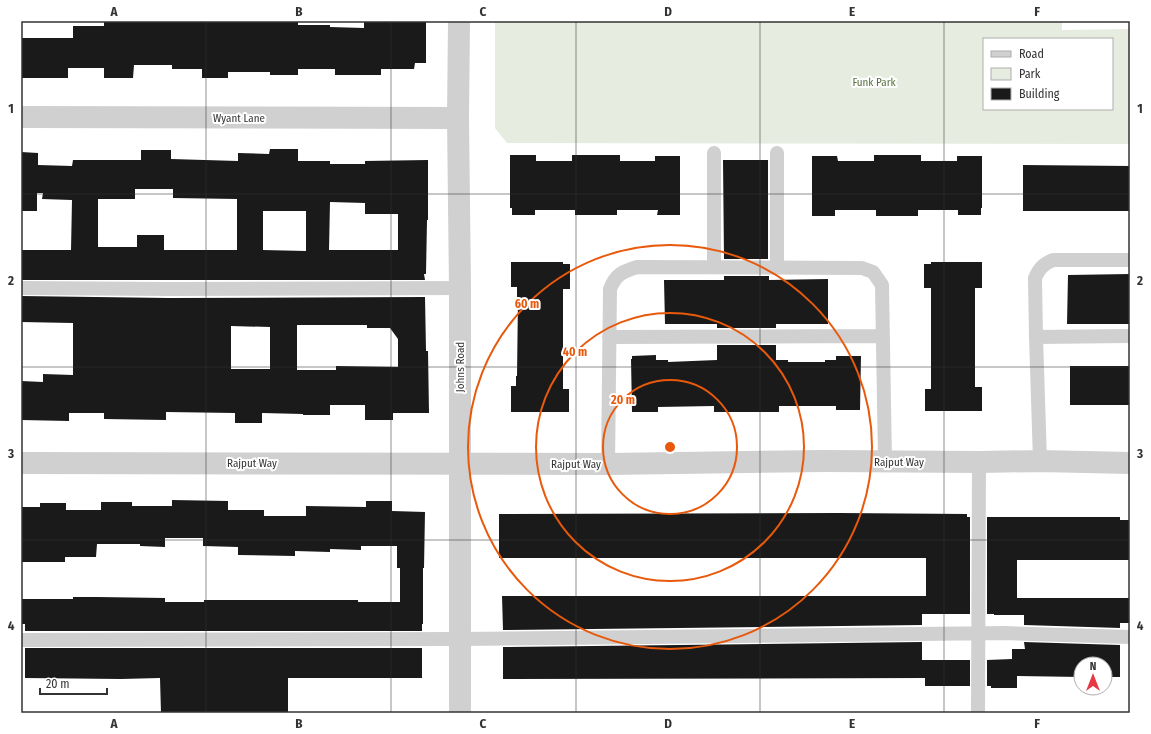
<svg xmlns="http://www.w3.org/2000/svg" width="1151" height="734" viewBox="0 0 1151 734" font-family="'Fira Sans Condensed',sans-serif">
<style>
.green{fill:#e6ecdf;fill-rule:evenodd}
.building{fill:#1a1a1a;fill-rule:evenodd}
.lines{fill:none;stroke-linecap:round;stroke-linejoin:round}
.service{stroke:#d0d0d0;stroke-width:14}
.minor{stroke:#d0d0d0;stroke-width:22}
.grid{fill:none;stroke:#333;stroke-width:1;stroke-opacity:0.55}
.ring{fill:none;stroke:#e8590c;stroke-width:2}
.labels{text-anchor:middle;stroke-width:4;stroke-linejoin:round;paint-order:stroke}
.park-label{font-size:11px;fill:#56703f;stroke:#fff}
.street-label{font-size:11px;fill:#333;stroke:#fff}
.centre{fill:#e8590c;stroke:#fff;stroke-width:2}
.ring-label{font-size:12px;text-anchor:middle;font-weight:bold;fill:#e8590c;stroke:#fff;stroke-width:4;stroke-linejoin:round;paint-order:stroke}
.neatline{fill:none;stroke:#333;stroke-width:1.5}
.grid-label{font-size:13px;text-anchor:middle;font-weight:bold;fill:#333}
</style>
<rect width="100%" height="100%" fill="#fff"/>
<!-- green -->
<path class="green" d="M495,21h567v9l68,-1v115l-623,-1 -12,-15zM984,39h128v70h-128z"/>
<!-- building -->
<path class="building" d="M104,21h194v4h32v2l34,1v-7h62v42h-11l-1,6h-33v6h-46v-6h-37v6h-28v-3h-42v6h-26v-9h-30v-4h-38l-1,13h-29v-10h-36v10h-47v-40h52v-12h31z
M270,149h28v12h32v3h35v-3l63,-1v60h-1l-1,54h-2l1,6h-404v-30h50l1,-50 -30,-1 1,-6h-6v18h-16v-59l17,1v12l34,1 1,-6h68v-10h30v9l67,2v-8l31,1zM135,189h38v9l64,1v51h-73v-15h-27v12h-39v-48h37zM330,202l35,1v11h33v36h-69zM263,211h43v40l-43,-1z
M510,155h26v6h36v-6h48v6h35v-5h25v59h-23l1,-5h-41v5h-42v-5h-40v5h-23v-7h-2z
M874,155h47v6h36v-5h25v52h-1v7h-23v-5h-40v6h-42v-6h-41v6h-23v-60h25l1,5h36z
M723,160h45v99h-44z
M1023,165l107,1v45h-107z
M511,262h52v2h7v25h-7v100h6v23h-58v-26h5v-10h1l1,-79h-1v-10h-6z
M931,262h51v26h-7v99h7v24h-57v-22h6v-101h-7v-24h7z
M1130,274v50h-63l1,-49z
M724,276h45v4l59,-1v45h-52v4h-59v-4h-52l-1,-44h60z
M21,296l148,2 256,-1 1,54h2l1,62h-36v7h-28v-15h-35v10h-27v-1l-41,-1v10h-27v-10l-69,-1v8l-62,-1v-6h-35v8l-48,-1v-39l22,1v-8l30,1v-52l-52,-1zM297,325h70v3h23l8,11v28l-62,-1v4h-39zM231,326l39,1v42h-39z
M717,345h59v15h12v2h37v-2h11v-4h25l-1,54h-24v-4h-57v6h-65v-6l-56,1v5h-26l-1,-53h1v-3l24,-1v5h12v2l49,-2z
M1070,366h60v39h-60z
M172,500l56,1v9h36v6h42v-10l60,1v-6h26v10l33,1 -1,56h-1v56h-1v7h-397v-7h-4v-25h52v-2h24l68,1v4h39v-2h154v2h42v-34h-3v-22h-36v4l-31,-1v3l-35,-1v5l-57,-1v-8l-35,-1v-8h-38v9l-25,-1v-2h-43l-1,13h-31v5h-44v-55h19v-4h26v7h35v-8h31v4h40z
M839,513l128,1v3h3v97h-48v11l-419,5 -1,-34h424v-38h-427v-44z
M987,517h133v3h10v40h-113v38h113v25h-10v5l-96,-3v-10h-30v-1h-7z
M922,642v18h48v26h-45v-8l-422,1v-32z
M1024,642l96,3v32h-15v-13h-24v13l-64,-1v12h-26v-2h-4v-26l25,-1v-10h13z
M25,648h397v30h-134v35h-127l-1,-35 -39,1 -96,-1z"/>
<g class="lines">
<!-- service -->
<path class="service" d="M714,153v114
M777,153v114
M1130,260h-77c-10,4 -14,9 -18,18l1,59 94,-1
M21,288l148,1 291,-1
M609,337l274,-1
M1036,337l4,124
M608,464l2,-175c6,-15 12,-17 27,-22l225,1 11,4 9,13 3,176
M21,640l438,-1 545,-6 126,4
M978,713l1,-251"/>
<!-- minor -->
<path class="minor" d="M459,21l-1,97 2,170v425
M21,117l437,1
M21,463l587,1 217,-3 154,1 61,-1 90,2"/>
</g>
<!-- grid -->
<path class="grid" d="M206,21v692M391,21v692M576,21v692M760,21v692M944,21v692M21,194h1109M21,367h1109M21,540h1109"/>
<!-- distance rings -->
<g class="ring">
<circle cx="670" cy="447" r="67"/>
<circle cx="670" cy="447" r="134"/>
<circle cx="670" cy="447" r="202"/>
</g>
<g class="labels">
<!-- park labels -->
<g class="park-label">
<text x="874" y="86">Funk Park</text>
</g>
<!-- street labels -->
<g class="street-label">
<text x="239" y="122">Wyant Lane</text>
<text transform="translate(460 367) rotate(-90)" y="4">Johns Road</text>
<text x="899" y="466">Rajput Way</text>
<text x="252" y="467">Rajput Way</text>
<text x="576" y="468">Rajput Way</text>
</g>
</g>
<circle cx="670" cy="447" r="6" class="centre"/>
<g class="ring-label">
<text x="527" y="308">60 m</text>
<text x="575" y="356">40 m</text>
<text x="623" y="404">20 m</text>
</g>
<!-- border -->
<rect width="1151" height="734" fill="none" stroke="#ffffff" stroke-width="44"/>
<!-- legend -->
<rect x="983" y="38" width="130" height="72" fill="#ffffff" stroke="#adadad"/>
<rect x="991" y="51" width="20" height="6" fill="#d0d0d0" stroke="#adadad"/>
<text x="1019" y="58" font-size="12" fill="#333333">Road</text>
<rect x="991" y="68" width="20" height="12" fill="#e6ecdf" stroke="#adadad"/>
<text x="1019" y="78" font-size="12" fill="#333333">Park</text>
<rect x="991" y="88" width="20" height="12" fill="#1a1a1a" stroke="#adadad"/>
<text x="1019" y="98" font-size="12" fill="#333333">Building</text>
<!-- north arrow -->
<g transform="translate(1093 676)"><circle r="19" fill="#ffffff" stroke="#adadad"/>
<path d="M0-3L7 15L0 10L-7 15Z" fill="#e63946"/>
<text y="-6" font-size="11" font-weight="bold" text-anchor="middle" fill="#333333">N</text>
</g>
<!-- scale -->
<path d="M40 688v6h67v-6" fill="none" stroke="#333333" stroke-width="2"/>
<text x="46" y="688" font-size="12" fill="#333333" stroke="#ffffff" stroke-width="3" paint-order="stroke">20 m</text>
<rect x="22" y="22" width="1107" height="690" class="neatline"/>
<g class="grid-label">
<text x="114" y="16">A</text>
<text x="299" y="16">B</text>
<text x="483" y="16">C</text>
<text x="668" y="16">D</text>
<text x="852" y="16">E</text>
<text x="1037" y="16">F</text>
<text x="11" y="113">1</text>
<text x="1140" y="113">1</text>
<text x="11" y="285">2</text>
<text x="1140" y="285">2</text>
<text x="11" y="458">3</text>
<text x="1140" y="458">3</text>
<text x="11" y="630">4</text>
<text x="1140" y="630">4</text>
<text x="114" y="728">A</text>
<text x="299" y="728">B</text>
<text x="483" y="728">C</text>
<text x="668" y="728">D</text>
<text x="852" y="728">E</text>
<text x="1037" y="728">F</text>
</g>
</svg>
